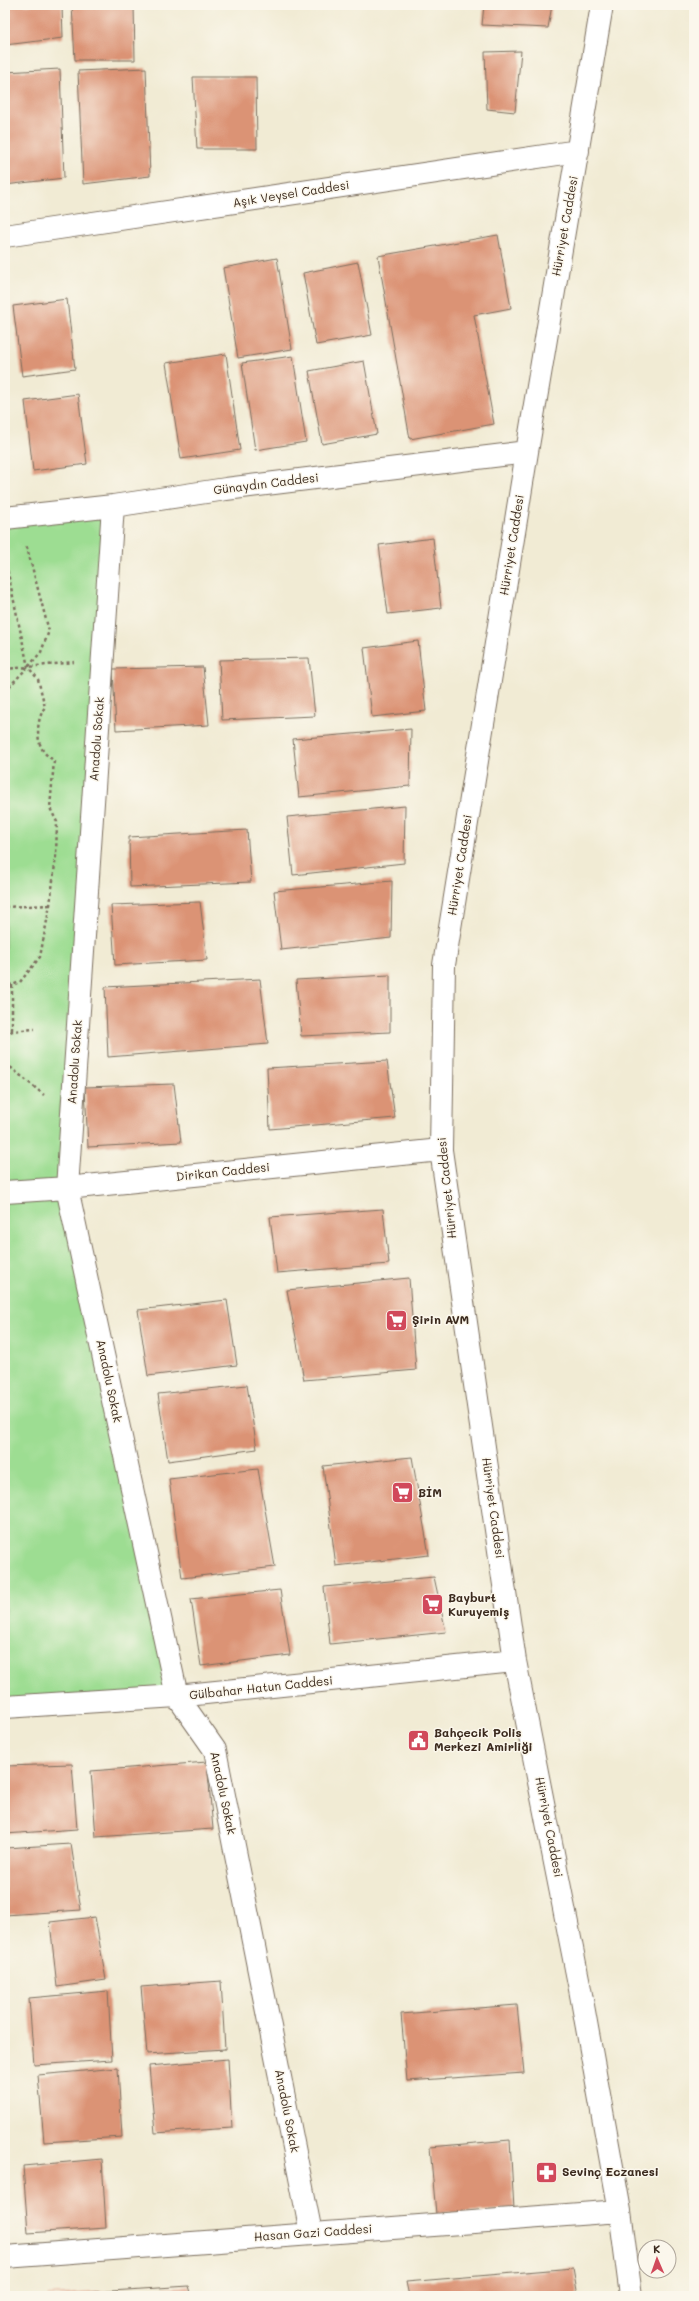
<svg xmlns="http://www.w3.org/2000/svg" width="699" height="2301" viewBox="0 0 699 2301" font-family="Mali,sans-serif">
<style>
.green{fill:#9ddd92;stroke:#6c8458}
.building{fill:#db9374}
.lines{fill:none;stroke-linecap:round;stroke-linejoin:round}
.minor-casing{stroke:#7b6e5e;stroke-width:24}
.path{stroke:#7b6e5e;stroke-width:2.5;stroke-dasharray:3 3;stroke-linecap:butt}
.minor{stroke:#fff;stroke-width:22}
.labels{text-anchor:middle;stroke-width:3;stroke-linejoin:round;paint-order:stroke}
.street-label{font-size:12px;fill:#3b2a1e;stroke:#fbf7ec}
.poi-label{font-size:12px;font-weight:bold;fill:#3b2a1e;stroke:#fbf7ec;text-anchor:start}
</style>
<rect width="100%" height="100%" fill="#fbf7ec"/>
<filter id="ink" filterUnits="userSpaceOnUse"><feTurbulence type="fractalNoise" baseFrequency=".025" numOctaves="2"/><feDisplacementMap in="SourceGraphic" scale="8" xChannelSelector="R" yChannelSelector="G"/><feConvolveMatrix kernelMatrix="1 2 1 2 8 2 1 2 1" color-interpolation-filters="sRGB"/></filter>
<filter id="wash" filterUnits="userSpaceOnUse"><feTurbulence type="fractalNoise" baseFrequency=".012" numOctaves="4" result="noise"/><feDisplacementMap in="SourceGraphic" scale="16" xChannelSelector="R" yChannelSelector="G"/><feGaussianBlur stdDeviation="0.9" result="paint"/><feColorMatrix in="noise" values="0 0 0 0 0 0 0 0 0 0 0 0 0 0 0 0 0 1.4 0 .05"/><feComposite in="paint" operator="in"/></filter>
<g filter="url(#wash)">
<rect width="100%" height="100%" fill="#f1ebd4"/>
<!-- green -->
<path class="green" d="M113,506l-47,682 -61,3v-673z
M66,1189l112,505 -173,13v-512z"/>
<g id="blocks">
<!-- building -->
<path class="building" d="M5,5h57l1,33 -58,7z
M72,5h62l1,55h-60z
M484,5h68l-4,23 -66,-3z
M521,51l-6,61 -28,-3 -2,-57z
M146,68l4,108 -67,8 -5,-113z
M60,69l4,109 -59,7v-113z
M193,77h63l1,72h-60z
M498,235l13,73 -37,7 20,109 -84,15 -32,-183z
M277,258l15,91 -54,9 -15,-90z
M358,262l14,73 -56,10 -13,-72z
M67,299l8,70 -53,7 -9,-70z
M226,354l14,96 -59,9 -15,-96z
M293,356l13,86 -51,8 -13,-87z
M364,361l13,73 -55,10 -13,-73z
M78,394l9,70 -54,7 -8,-70z
M433,538l8,70 -53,6 -9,-69z
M418,641l8,70 -54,6 -8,-69z
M309,658l6,58 -93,4 -3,-60z
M203,667l6,58 -93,5 -3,-61z
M411,729l-1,57 -111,11 -6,-58z
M405,806l-1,57 -111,12 -6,-58z
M247,830l4,52 -121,5 -1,-50z
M392,881l-1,57 -110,12 -7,-59z
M200,902l7,58 -92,5 -4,-60z
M390,975v57l-89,4 -5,-56z
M260,979l8,65 -160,13 -3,-70z
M387,1061l8,57 -125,11 -3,-61z
M174,1084l7,58 -93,5 -3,-60z
M383,1209l6,55 -112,9 -7,-56z
M409,1278l7,92 -112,10 -17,-90z
M227,1300l10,65 -89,11 -10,-66z
M247,1385l10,64 -89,12 -10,-67z
M412,1457l17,98 -93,11 -13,-100z
M258,1469l17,98 -93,11 -13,-99z
M434,1577l12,55 -116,12 -6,-57z
M280,1590l10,65 -89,11 -10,-67z
M207,1762l6,67 -117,8 -5,-66z
M72,1764l5,65 -72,5v-68z
M71,1844l10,66 -76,5v-67z
M95,1917l11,63 -49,7 -7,-65z
M221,1981l4,68 -78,5 -6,-67z
M108,1991l4,69 -78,5 -5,-67z
M517,2005l7,68 -117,8 -6,-67z
M228,2059l4,69 -77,5 -6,-67z
M118,2068l4,69 -78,5 -6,-67z
M510,2140l4,69 -78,5 -6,-67z
M102,2159l4,69 -78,5 -5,-67z
M573,2268l5,28h-169l-3,-14z
M189,2286l3,10h-143v-1z"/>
</g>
</g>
<g filter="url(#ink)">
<use href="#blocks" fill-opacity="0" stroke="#7b6e5e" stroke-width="1"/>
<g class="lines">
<defs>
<path id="minor" d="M602,5l-75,447 -83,513 -3,185 74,511 65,328 40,222 11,85
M5,236l573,-85
M113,506l-46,682 110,508 38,54 96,483
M5,518l108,-12 113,-17 301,-37
M5,1192l62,-4 374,-38
M5,1707l172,-11 338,-35
M5,2257l615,-46"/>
</defs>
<!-- minor casing -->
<use href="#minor" class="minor-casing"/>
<!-- path -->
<path class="path" d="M5,559l23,108 10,12 7,28c-8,11 -10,33 -1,45 3,4 7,6 10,9l-4,47 7,14 -1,34 -6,49 -10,52 -20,25 -8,3 -7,-2
M5,669l23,-2 13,-15 8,-21 -23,-87
M5,691l23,-24 46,-5
M5,907l45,-2
M12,985v46
M5,1032l4,34 35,29
M6,1036l6,-5 23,-2"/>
<!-- minor -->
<use href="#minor" class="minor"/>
</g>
</g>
<!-- icons -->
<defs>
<symbol id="supermarket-square" viewBox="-11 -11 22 22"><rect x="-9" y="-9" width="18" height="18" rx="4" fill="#d1495b" stroke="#fbf7ec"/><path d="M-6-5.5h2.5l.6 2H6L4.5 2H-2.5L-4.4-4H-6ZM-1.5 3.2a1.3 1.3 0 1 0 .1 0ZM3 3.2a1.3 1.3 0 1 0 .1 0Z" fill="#fff"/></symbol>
<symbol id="civic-square" viewBox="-11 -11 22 22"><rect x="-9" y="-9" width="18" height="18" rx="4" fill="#d1495b" stroke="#fbf7ec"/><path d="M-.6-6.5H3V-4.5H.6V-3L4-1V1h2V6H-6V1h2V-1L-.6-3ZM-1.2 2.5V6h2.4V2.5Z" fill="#fff"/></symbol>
<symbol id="pharmacy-square" viewBox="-11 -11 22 22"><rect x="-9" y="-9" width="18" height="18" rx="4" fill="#d1495b" stroke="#fbf7ec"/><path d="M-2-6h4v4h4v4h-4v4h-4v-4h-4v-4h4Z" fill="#fff"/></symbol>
</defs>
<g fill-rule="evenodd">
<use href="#supermarket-square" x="384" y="1308" width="25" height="25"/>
<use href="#supermarket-square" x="390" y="1480" width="25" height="25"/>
<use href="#supermarket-square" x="420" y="1592" width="25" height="25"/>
<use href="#civic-square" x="406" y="1728" width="25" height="25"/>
<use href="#pharmacy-square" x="534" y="2160" width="25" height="25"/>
</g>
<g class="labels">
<!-- street labels -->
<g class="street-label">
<text transform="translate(291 194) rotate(-9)" y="4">Aşık Veysel Caddesi</text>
<text transform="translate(565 226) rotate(-80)" y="4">Hürriyet Caddesi</text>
<text transform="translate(266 484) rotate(-7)" y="4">Günaydın Caddesi</text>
<text transform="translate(512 545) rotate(-81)" y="4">Hürriyet Caddesi</text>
<text transform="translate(97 739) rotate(-86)" y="4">Anadolu Sokak</text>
<text transform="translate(460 865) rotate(-81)" y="4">Hürriyet Caddesi</text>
<text transform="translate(75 1062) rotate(-86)" y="4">Anadolu Sokak</text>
<text transform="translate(223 1172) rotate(-6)" y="4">Dirikan Caddesi</text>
<text transform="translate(447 1188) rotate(-96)" y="4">Hürriyet Caddesi</text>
<text transform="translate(109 1381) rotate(78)" y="4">Anadolu Sokak</text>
<text transform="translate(493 1508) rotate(82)" y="4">Hürriyet Caddesi</text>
<text transform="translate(261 1688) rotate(-6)" y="4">Gülbahar Hatun Caddesi</text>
<text transform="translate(223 1793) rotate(78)" y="4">Anadolu Sokak</text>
<text transform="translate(549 1827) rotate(79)" y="4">Hürriyet Caddesi</text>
<text transform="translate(287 2111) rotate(79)" y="4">Anadolu Sokak</text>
<text transform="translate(313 2233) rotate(-4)" y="4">Hasan Gazi Caddesi</text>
</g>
<!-- poi labels -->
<g class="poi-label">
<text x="412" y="1324">Şirin AVM</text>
<text x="418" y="1497">BİM</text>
<text x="448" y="1602">Bayburt<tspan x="448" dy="14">Kuruyemiş</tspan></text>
<text x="434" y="1737">Bahçecik Polis<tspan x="434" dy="14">Merkezi Amirliği</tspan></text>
<text x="562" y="2176">Sevinç Eczanesi</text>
</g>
</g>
<!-- margin -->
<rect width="699" height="2301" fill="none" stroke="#fbf7ec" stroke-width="20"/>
<!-- north arrow -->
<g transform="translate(657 2259) rotate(358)"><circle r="19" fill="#fbf7ec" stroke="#aea59a"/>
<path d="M0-3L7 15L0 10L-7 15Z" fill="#d1495b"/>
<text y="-6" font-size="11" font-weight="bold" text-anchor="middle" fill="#3b2a1e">K</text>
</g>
</svg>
